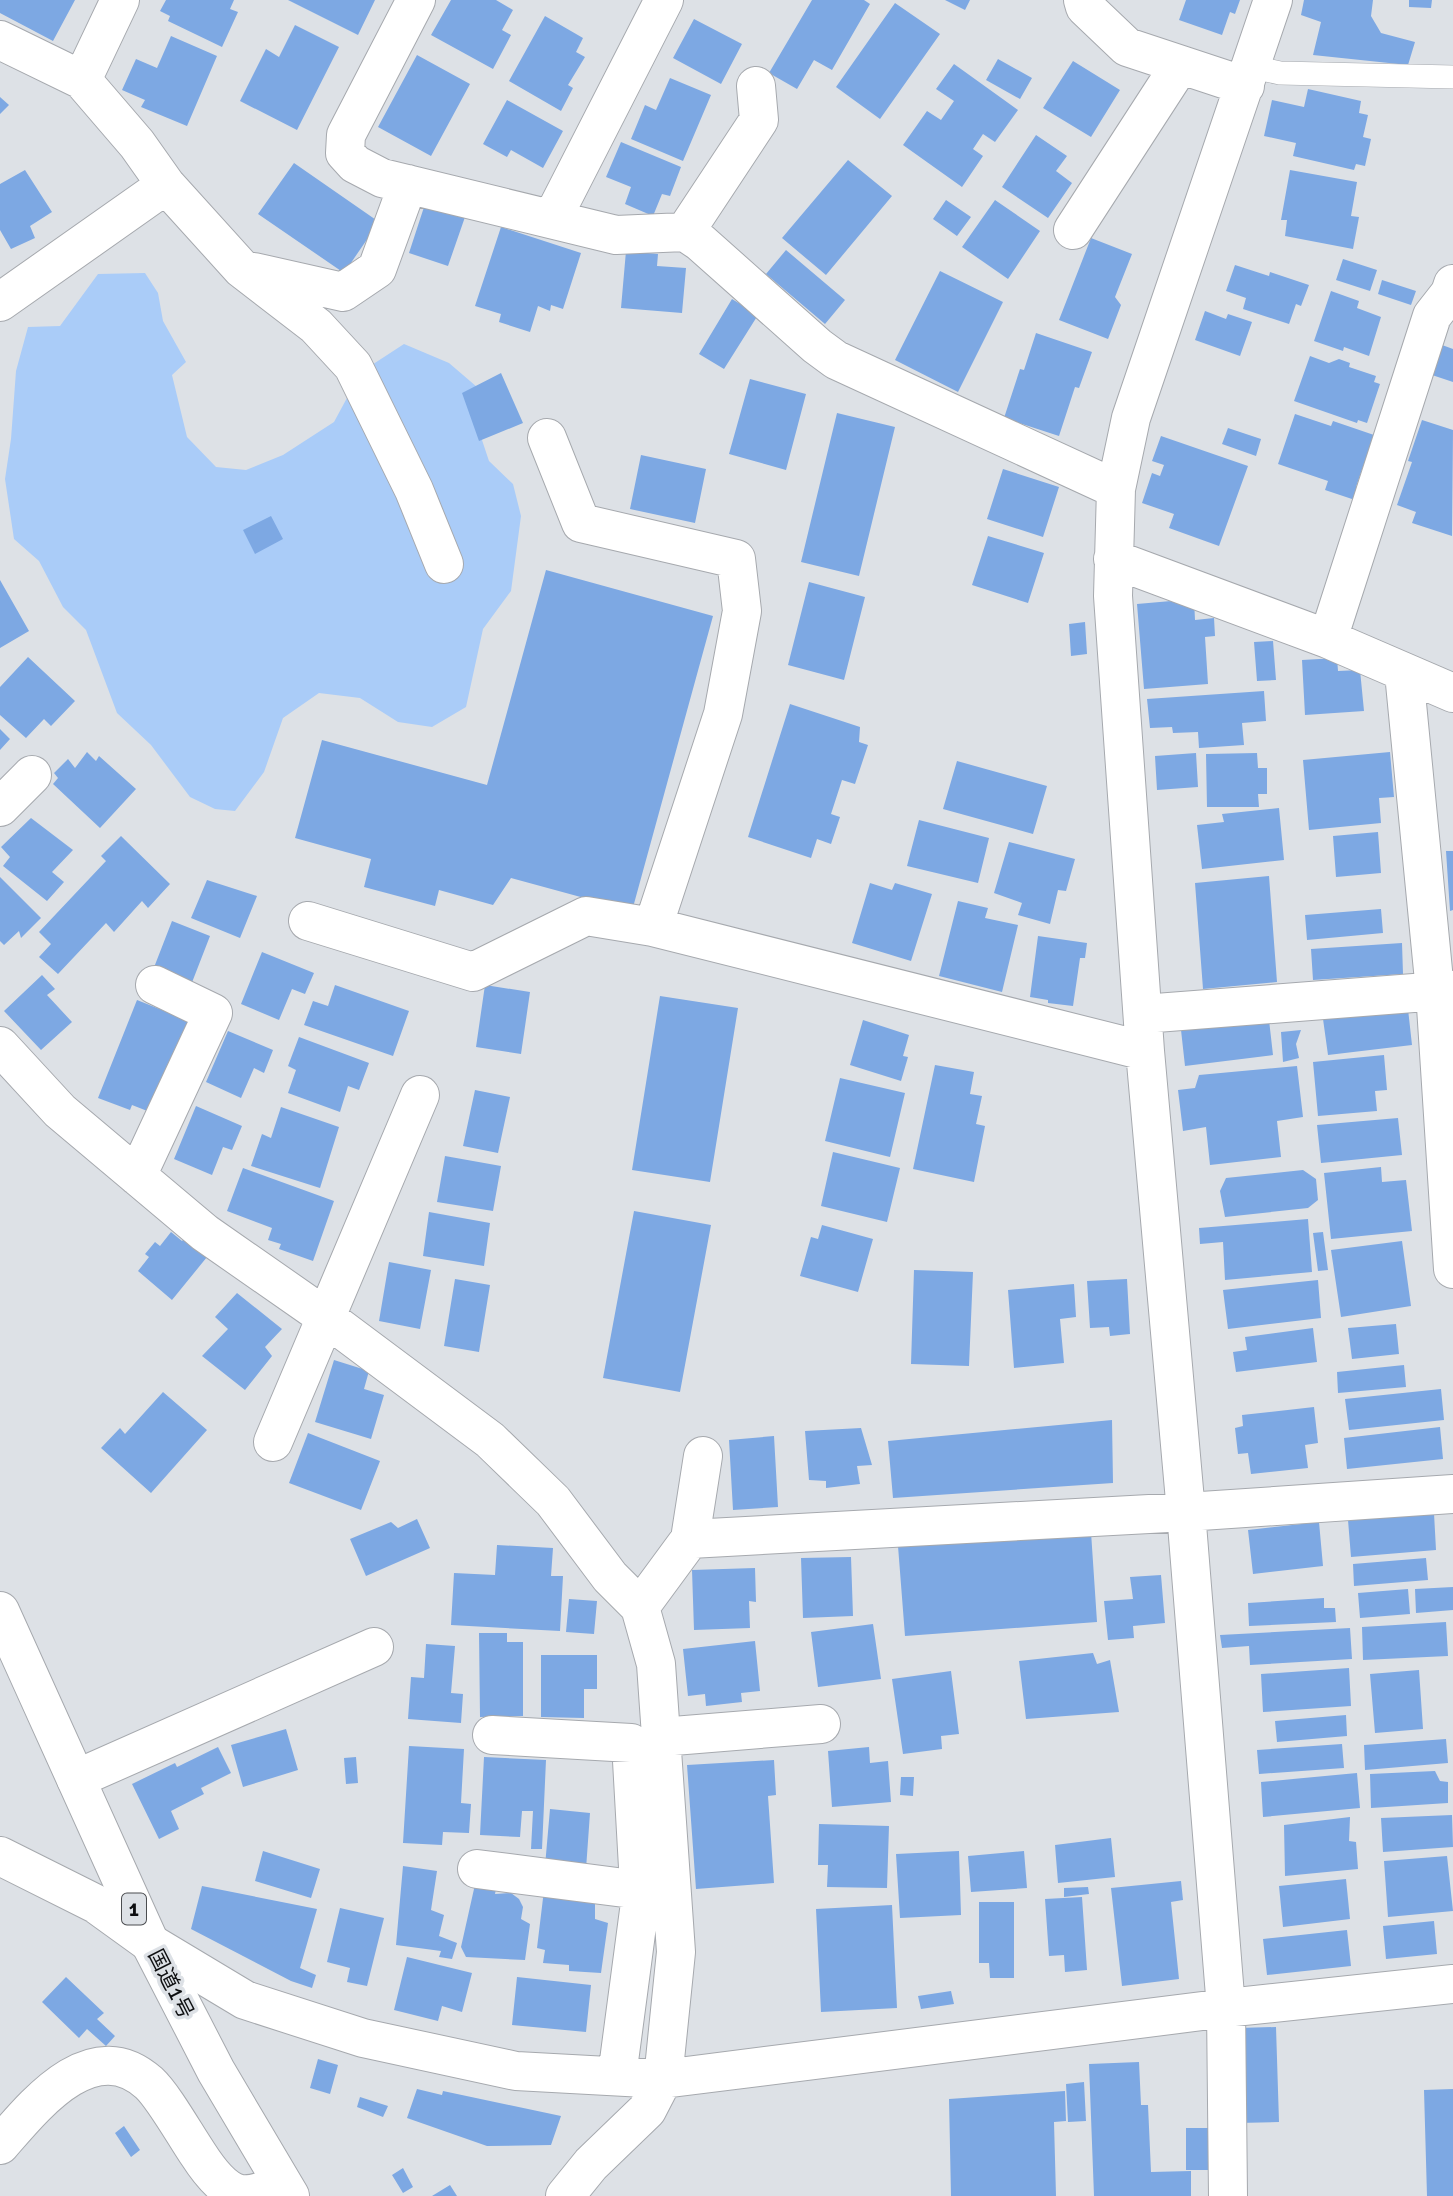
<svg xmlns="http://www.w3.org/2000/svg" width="1453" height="2196" viewBox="0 0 1453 2196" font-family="Signika,'Noto Sans JP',sans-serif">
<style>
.green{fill:#aaccf8}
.building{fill:#7da8e3}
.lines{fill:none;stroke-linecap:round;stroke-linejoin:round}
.lane-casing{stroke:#a6a9ae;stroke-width:24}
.street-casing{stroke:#a6a9ae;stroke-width:40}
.highway-casing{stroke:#a6a9ae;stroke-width:40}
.lane{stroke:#fff;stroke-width:23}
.street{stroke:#fff;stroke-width:38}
.highway{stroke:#fff;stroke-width:38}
.labels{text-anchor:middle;stroke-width:7;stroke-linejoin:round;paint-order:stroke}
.shield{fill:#dde1e6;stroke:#4b4d50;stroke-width:2}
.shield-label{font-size:19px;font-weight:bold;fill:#0d0e10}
.street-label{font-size:21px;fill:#0d0e10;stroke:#dde1e6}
</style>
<rect width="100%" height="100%" fill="#dde1e6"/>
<!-- green -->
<path class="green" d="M145,273l13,20 5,28 23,41 -14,13 15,62 29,30 30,3 37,-15 51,-33 27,-50 43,-28 45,19 28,24 2,44 10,30 24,23 8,32 -10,75 -28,38 -17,78 -34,20 -34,-5 -38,-24 -41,-5 -36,25 -19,54 -29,39 -20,-2 -25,-12 -39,-52 -34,-32 -31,-83 -23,-23 -24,-46 -25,-22 -9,-60 6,-40 5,-68 12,-44 32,-1 38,-52z"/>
<!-- building -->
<path class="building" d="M0,0h75l-22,41 -53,-28z
M166,0h68l-4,9 8,3 -16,35 -54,-26 2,-5 -10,-5z
M288,0h87l-17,35z
M451,0h45l17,10 -11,20 9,5 -18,34 -62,-34z
M812,0h52l6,4 -38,66 -18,-10 -17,29 -28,-16z
M945,0h25l-5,10z
M1186,0h54l-5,14 -5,-2 -8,23 -43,-15z
M1304,0h69l-2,16 10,17 34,9 -7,23 -95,-10 8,-33 -20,-7z
M1409,0h23l-1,8 -22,-1z
M895,3l45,31 -60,85 -44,-32z
M545,16l38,22 -7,14 9,5 -17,28 5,3 -12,23 -52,-30z
M694,19l48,25 -21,40 -48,-26z
M295,25l44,22 -42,83 -57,-29 26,-52 13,8z
M171,36l46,20 -30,70 -46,-19 4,-7 -23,-10 14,-31 21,9z
M417,55l53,29 -39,72 -53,-29z
M998,59l34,19 -12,21 -34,-19z
M1073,61l47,29 -29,47 -48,-29z
M954,64l64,46 -23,32 -12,-8 -10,15 10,7 -21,31 -59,-42 24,-34 14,9 13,-19 -18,-12z
M670,78l41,17 -28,66 -52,-22 14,-34 11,5z
M1308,89l53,12 -2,12 9,2 -5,22 8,2 -6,27 -9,-2 -2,6 -61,-14 3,-13 -32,-7 8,-36 32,7z
M0,97l9,8 -9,9z
M507,100l56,31 -20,37 -32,-18 -4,7 -24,-13z
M1036,135l31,21 -11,15 16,12 -24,35 -46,-31z
M621,142l60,25 -11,29 -8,-2 -9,22 -28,-12 6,-17 -25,-10z
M848,160l44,36 -66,79 -44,-37z
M294,163l85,59 -35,51 -86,-59z
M25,170l27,42 -22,14 5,12 -24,11 -11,-19v-46z
M1290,170l67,12 -6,34 8,1 -6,32 -68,-13 2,-16h-6z
M946,200l25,17 -14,19 -24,-17z
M995,200l45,31 -32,48 -46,-32z
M425,204l40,13 -17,49 -39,-13z
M501,227l80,26 -18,56 -12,-4 -1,6 -12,-5 -8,26 -31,-10 2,-8 -26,-8z
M1091,238l41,16 -17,43 6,8 -13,34 -49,-19z
M786,250l59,50 -20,24 -59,-50z
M626,251l32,3 -1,12 29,2 -4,45 -61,-5z
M1343,259l34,11 -7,21 -34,-11z
M1235,265l34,11 1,-4 39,13 -8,21 -5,-2 -7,20 -46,-15 3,-11 -20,-7z
M940,271l63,31 -45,90 -63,-32z
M1382,280l34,11 -5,14 -33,-11z
M1331,291l28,10 -2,7 24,9 -12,39 -25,-9 -1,4 -29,-10z
M732,299l26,16 -34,54 -25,-15z
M1205,311l21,8 2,-5 24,8 -12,34 -45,-16z
M1036,333l56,19 -13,36 -4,-1 -16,49 -55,-18 16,-49 4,1z
M1442,345l11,4v33l-21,-7z
M1310,356l19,7 10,-4 11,4 -1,4 27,9 -2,6 6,2 -13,39 -9,-3 -1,3 -63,-22z
M501,373l22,50 -44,18 -17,-48z
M750,379l56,15 -20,76 -57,-16z
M837,413l58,14 -36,149 -58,-14z
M1295,414l36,12 2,-5 41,14 -18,52 6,2 -4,12 -33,-11 3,-9 -50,-17z
M1422,420l31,10 -1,106 -40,-13 4,-11 -19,-7 15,-43 -4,-1z
M1228,428l33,11 -5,17 -34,-12z
M1161,436l87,30 -29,80 -50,-18 5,-14 -32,-11 10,-30 8,3 4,-11 -12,-4z
M641,455l65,14 -11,54 -65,-14z
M1003,469l56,18 -16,50 -56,-18z
M271,516l12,23 -28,15 -12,-24z
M988,536l56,17 -16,50 -56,-18z
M546,570l167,46 -81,295 -121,-33 -18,27 -54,-15 -4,16 -71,-19 7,-28 -76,-21 27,-98 165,45z
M0,580l29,51 -29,17z
M809,582l56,15 -21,83 -56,-15z
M1194,599l1,21 19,-2 1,18 -10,1 3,47 -64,5 -7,-85z
M1085,622l2,32 -16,2 -2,-32z
M1273,641l3,39 -19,1 -3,-39z
M28,657l47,44 -24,25 -7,-7 -18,19 -26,-23v-28z
M1337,658l1,13 22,-1 4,41 -59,4 -3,-55z
M1264,691l2,30 -24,2 2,22 -45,3 -1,-16 -25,1 -1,-6 -22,1 -3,-29z
M790,704l70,23 -1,15 9,3 -13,39 -13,-4 -11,34 9,3 -9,27 -14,-5 -6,19 -63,-21z
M0,729l10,10 -10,11z
M87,752l9,9 3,-5 37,33 -36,39 -47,-44 5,-6 -4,-5 14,-14 7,9z
M1390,752l4,45 -15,1 2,25 -72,7 -6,-70z
M1196,753l2,34 -41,3 -2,-34z
M1257,753l1,15h9v26h-9l1,13h-52l-1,-53z
M957,761l90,25 -14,48 -90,-25z
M1279,808l5,52 -82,9 -5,-44 27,-3 -2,-8z
M31,818l42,32 -21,22 12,10 -17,19 -44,-35 7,-9 -9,-10z
M919,820l70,18 -11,45 -71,-17z
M1378,832l3,41 -45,4 -3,-41z
M121,836l49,48 -22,24 -6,-7 -28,31 -8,-9 -48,51 -19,-17 12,-13 -12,-12 67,-71 -5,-5z
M1009,842l66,17 -9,32 -8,-1 -8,34 -32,-9 4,-12 -28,-10z
M1446,851h7v59l-3,1z
M1269,876l8,106 -74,7 -8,-106z
M0,877l41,41 -20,20 -2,-7 -15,14 -4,-4z
M207,880l50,16 -17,42 -49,-20z
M870,883l22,7 3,-7 37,11 -21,67 -59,-18z
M958,901l30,7 -3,10 33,7 -16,67 -63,-16z
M1381,909l2,24 -76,7 -2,-25z
M172,921l38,15 -19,49 -38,-15z
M1038,936l49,7 -2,15h-5l-7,48 -25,-3v-3l-18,-3z
M1402,943l1,31 -90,6 -2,-31z
M262,952l52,21 -9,21 -13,-5 -13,31 -38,-16z
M42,975l13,14 -8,6 25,27 -31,28 -37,-39z
M335,985l74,26 -16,45 -89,-31 9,-24 15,5z
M485,985l45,7 -9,62 -45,-7z
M660,996l78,12 -28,174 -78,-12z
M137,1000l55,22 -37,92 -23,-9 -2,5 -32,-12z
M1408,1009l4,36 -84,10 -5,-36z
M863,1020l46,15 -6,21 5,1 -7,24 -51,-16z
M1269,1020l4,35 -88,11 -4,-36z
M1301,1030l-5,14 3,14 -16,4 -2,-30z
M228,1031l45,19 -9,23 -10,-5 -13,30 -35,-16z
M299,1037l70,26 -10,27 -11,-4 -8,26 -52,-19 8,-23 -8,-4z
M1384,1055l3,35 -12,1 2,20 -59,5 -5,-54z
M935,1065l39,7 -4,22 12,2 -6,28 9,2 -11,56 -61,-13z
M1297,1066l6,51 -26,4 4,36 -71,8 -4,-38 -23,4 -5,-41 17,-2 4,-13z
M840,1078l65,15 -15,64 -65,-16z
M475,1090l35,7 -12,56 -35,-7z
M196,1106l46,20 -10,24 -9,-3 -11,28 -38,-16z
M281,1107l58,20 -19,61 -69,-22 11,-32 9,4z
M1398,1118l4,37 -81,8 -4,-38z
M833,1152l67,16 -13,54 -66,-16z
M445,1156l56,10 -8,45 -56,-9z
M1381,1167l1,15 24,-2 6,51 -81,8 -7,-66z
M243,1168l91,33 -21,60 -34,-12 2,-5 -13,-4 4,-12 -45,-17z
M1303,1170l13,9 2,21 -10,8 -83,9 -5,-26 6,-13z
M634,1211l77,14 -31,167 -77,-14z
M429,1212l61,11 -6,43 -61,-10z
M1308,1219l4,53 -87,8 -2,-38 -23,2 -1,-16z
M822,1225l51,14 -15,53 -58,-16 11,-39 7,2z
M171,1232l11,9 2,-2 23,18 -35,43 -34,-29 11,-14 -4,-3 10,-12 5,4z
M1323,1232l5,38 -10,1 -5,-38z
M1402,1241l9,65 -70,11 -10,-67z
M389,1262l42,8 -11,59 -41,-8z
M914,1270l59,2 -4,94 -58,-2z
M455,1279l35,6 -11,67 -35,-6z
M1127,1279l3,55 -20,2 -1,-9 -19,1 -3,-47z
M1318,1280l3,38 -93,11 -5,-39z
M1074,1284l2,33 -16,2 4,44 -50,5 -6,-78z
M237,1293l45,36 -17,18 7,9 -27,34 -43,-34 26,-27 -13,-12z
M1396,1324l3,30 -47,5 -4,-31z
M1313,1328l4,34 -81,10 -3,-20 14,-2 -2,-13z
M334,1360l35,11 -5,18 20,6 -13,44 -56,-17z
M1404,1365l2,22 -68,6 -1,-21z
M1441,1389l3,31 -95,10 -4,-31z
M163,1392l44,38 -56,63 -50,-45 19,-20 5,6z
M1314,1407l4,36 -13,2 3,23 -57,6 -3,-21 -10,1 -3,-26 8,-2 -1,-11z
M1112,1420l1,63 -220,15 -5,-57z
M1440,1427l3,32 -96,10 -3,-31z
M861,1428l11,37 -15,1 3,18 -34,4v-7l-17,-1 -4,-49z
M308,1433l72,28 -19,49 -72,-27z
M774,1436l4,71 -45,3 -4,-70z
M1434,1513l2,37 -85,7 -3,-37z
M417,1519l13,29 -64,28 -16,-37 41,-17 7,6z
M1319,1522l4,44 -70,8 -5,-44z
M1091,1532l6,90 -192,14 -7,-90z
M497,1545l56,3 -2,28h12l-3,55 -109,-6 3,-52 41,2z
M851,1557l2,59 -50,2 -2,-60z
M1426,1558l2,22 -74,6 -1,-22z
M755,1568l1,34 -7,-1 1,27 -56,2 -2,-60z
M1161,1575l4,48 -32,3 1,12 -26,2 -4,-39 29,-2 -3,-22z
M1453,1587v23l-37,3 -1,-24z
M1408,1589l2,25 -50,4 -2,-25z
M1324,1598v10h11l1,14 -87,4 -1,-23z
M569,1599l28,2 -3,33 -28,-2z
M1446,1622l2,34 -85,4 -1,-33z
M873,1624l8,55 -63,8 -7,-55z
M1350,1628l2,31 -102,6 -1,-19 -27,2 -2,-13z
M479,1633h28v9h16v74l-43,1z
M755,1641l5,50 -19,2 1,9 -36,4 -1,-12 -17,2 -5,-47z
M426,1644l29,2 -4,47 12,1 -2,29 -53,-4 3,-42 13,1z
M1093,1653l4,11 13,-4 9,52 -93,7 -7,-58z
M541,1655h56v34h-13v29l-43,-1z
M1349,1668l2,38 -88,6 -2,-38z
M1419,1670l4,59 -48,4 -5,-59z
M951,1671l8,63 -18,2 1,13 -39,5 -11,-75z
M1346,1715l1,21 -70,6 -2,-21z
M286,1729l12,41 -55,17 -12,-42z
M1446,1739l2,24 -83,7 -1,-25z
M1342,1744l2,24 -85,6 -2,-24z
M409,1746l55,3 -3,54 10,1 -2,29 -26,-1 -1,13 -39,-2z
M218,1747l13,26 -30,15 3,6 -33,17 8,18 -20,10 -27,-55 43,-21 2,4z
M869,1747l1,16 18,-2 3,41 -59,5 -4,-56z
M356,1757l2,26 -12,1 -2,-26z
M484,1757l62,3 -4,89h-11l2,-38h-11l-2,26 -40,-2z
M774,1760l2,35 -8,1 6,87 -78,6 -9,-124z
M1435,1771l5,10 8,1v21l-77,5 -1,-34z
M1357,1773l3,35 -97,9 -2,-35z
M901,1777h13l-1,19 -13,-1z
M550,1809l40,4 -4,56 -41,-3z
M1452,1815l1,32 -70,5 -2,-34z
M1350,1817l-1,24 7,1 2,27 -73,7 -1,-51z
M819,1824l70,2 -2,62 -60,-1 1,-22h-10z
M1111,1838l4,39 -57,6 -3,-38z
M263,1851l57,18 -9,29 -56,-17z
M959,1851l2,64 -61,3 -4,-64z
M1024,1851l3,37 -56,4 -3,-36z
M1447,1856l6,55 -65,6 -4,-56z
M403,1866l34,5 -6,39 13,5 -5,21 18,7 -5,16 -13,-2 2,-6 -45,-6z
M1346,1879l4,40 -67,8 -4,-41z
M476,1880l21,4 -2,10 16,-1 8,6 4,8 -2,12 9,5 -5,36 -59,-3 -5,-10z
M1181,1881l2,19 -12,2 8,77 -57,7 -11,-98z
M202,1886l115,23 -17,59 16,7 -4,13 -21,-7 -100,-52z
M1088,1887l1,7 -25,3v-9z
M544,1890l51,5v24l13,4 -7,50 -32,-2v-6l-26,-2 2,-13 -8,-2z
M1082,1897l5,73 -22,2 -1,-17 -15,1 -4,-57z
M979,1902h35v76h-24l-1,-15h-10z
M892,1905l5,103 -76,4 -5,-103z
M340,1908l44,10 -17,68 -20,-4 3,-14 -23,-6z
M1434,1921l3,33 -51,5 -3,-33z
M1347,1930l4,36 -84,9 -4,-36z
M407,1957l65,16 -10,39 -20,-6 -4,15 -44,-11z
M66,1977l38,36 -7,6 18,17 -9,10 -19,-17 -8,9 -37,-36z
M517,1977l74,8 -5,47 -74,-7z
M951,1991l3,13 -33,5 -3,-13z
M1276,2027l3,95 -42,1 1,-95z
M318,2059l20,6 -8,29 -20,-6z
M1139,2062l2,43h7l3,67 40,-1v25h-97l-5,-132z
M1084,2082l2,39 -18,1 -2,-38z
M417,2089l25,6 1,-4 118,25 -10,29 -64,1 -80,-28z
M1453,2089v107h-26l-3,-106z
M1065,2091l1,30 -12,1 2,74h-105l-2,-97z
M360,2097l28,9 -5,11 -26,-10z
M124,2126l16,24 -9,7 -16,-24z
M1186,2128h30l-1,42h-29z
M403,2168l10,19 -10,6 -11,-18z
M450,2185l7,11h-25z"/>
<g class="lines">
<defs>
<path id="lane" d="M1252,67l28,6 173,4"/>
<path id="street" d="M416,0l-70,135 -1,18 10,11 27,14 234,57 69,-3 15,10 117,104 19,14 280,129
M1083,0l2,7 42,40 118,39
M0,40l82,40 38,-80
M82,80l55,64 29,41 76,84 74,57 37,40 61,124 30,74
M552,219l112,-219
M1073,230l107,-165
M685,232l74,-112 -3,-34
M254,272l89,20 34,-23 31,-85
M0,302l166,-117
M547,438l34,85 155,36 6,52 -19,103 -70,213
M1113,559l215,80 125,54
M1328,639l104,-323 18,-23 3,-9
M1404,673l31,318 18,278
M0,807l32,-32
M308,921l165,51 113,-56 67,11 492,124
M1143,1014l310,-24
M0,1046l60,65 145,122 119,83 166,124 63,61 57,76 30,30 16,57 20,288 -13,127 -16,31 -56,54 -26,32
M137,1176l76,-163 -58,-28
M273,1442l147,-347
M690,1539l496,-27 267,-18
M640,1607l50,-68 13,-83
M492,1735l139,8 9,160 -23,173
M661,1737l160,-13
M76,1779l298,-132
M0,1856l96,48 54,39 95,57 118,38 153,33 147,8 563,-71 227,-24
M477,1869l163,21
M0,2145c34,-39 92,-113 149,-62 15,14 36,52 49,71 9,14 25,36 42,40 13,2 29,-5 42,-10
M1228,2196l-2,-188 -40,-496 -41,-461 -32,-455 3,-107 15,-71 142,-418"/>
<path id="highway" d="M0,1611l150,332 66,128 74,125"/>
</defs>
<!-- lane casing -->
<use href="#lane" class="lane-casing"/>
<!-- street casing -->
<use href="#street" class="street-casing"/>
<!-- highway casing -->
<use href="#highway" class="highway-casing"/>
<!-- lane -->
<use href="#lane" class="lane"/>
<!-- street -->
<use href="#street" class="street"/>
<!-- highway -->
<use href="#highway" class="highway"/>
</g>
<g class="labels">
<!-- shield labels -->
<rect class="shield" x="122" y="1893.5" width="24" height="31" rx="5"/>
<g class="shield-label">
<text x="134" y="1916">1</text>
</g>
<!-- street labels -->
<g class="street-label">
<text transform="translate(171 1984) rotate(63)" y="7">国道1号</text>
</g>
</g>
</svg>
